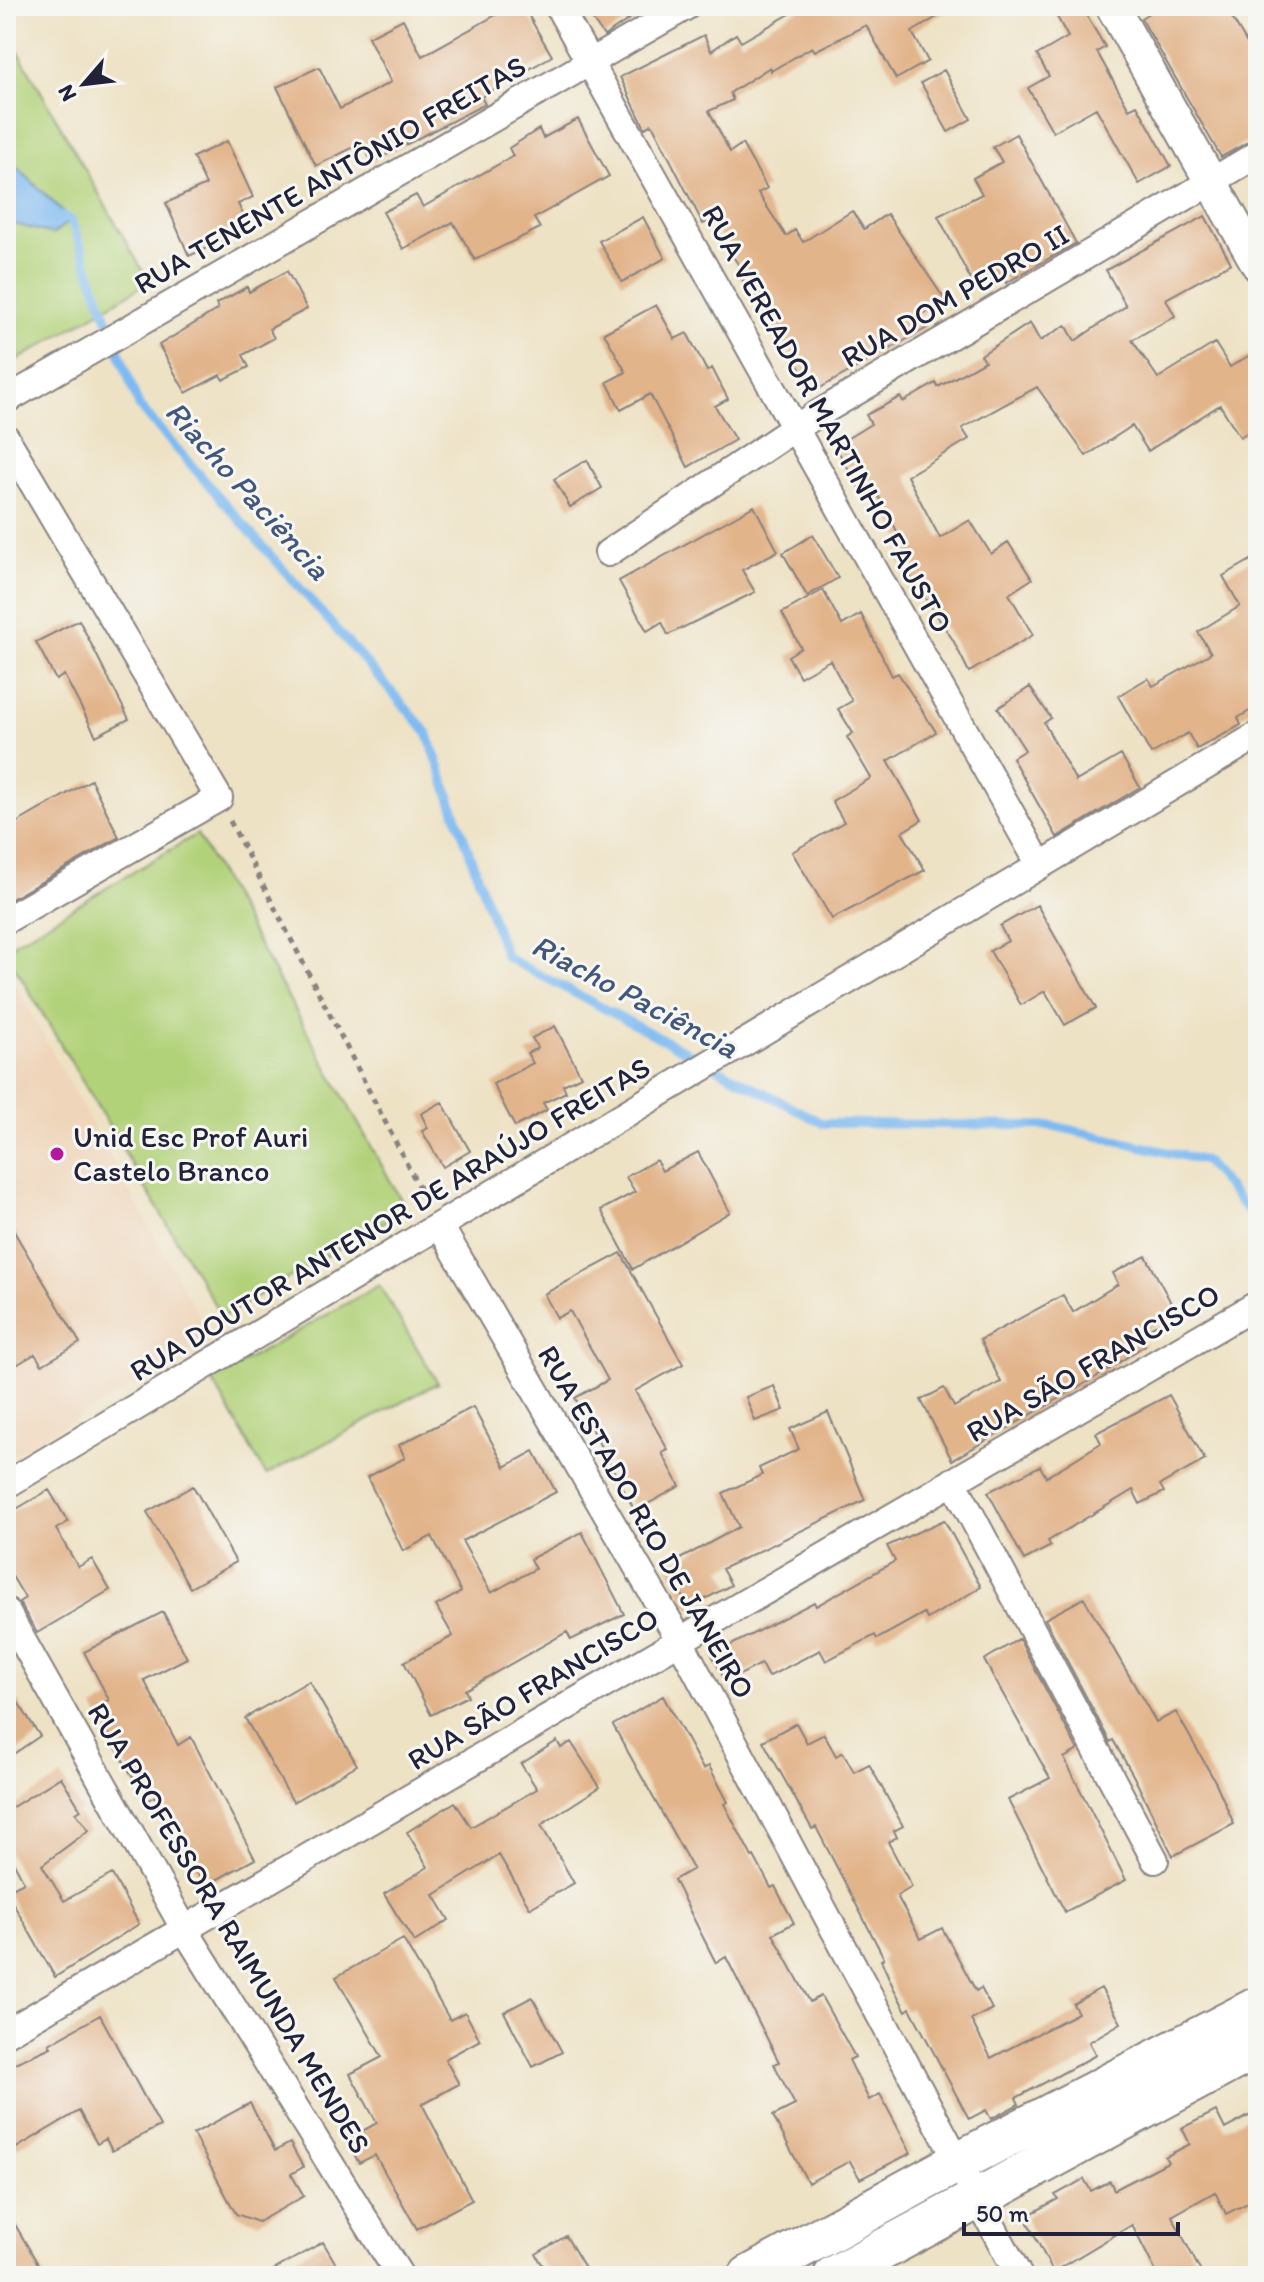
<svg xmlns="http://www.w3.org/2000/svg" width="1264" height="2282" viewBox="0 0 1264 2282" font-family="Itim,sans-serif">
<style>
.built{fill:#efd6bb}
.green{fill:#b2d27a;stroke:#6a7a5a;stroke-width:2}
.water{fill:#7ebaf1;stroke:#506e96;stroke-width:2}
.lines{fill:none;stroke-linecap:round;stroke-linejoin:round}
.stream{stroke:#7ebaf1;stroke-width:9}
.building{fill:#e2b48a}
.minor-casing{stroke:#888280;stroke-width:30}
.tertiary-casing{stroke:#888280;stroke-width:36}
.primary-casing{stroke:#888280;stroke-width:44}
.path{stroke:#888280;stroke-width:5;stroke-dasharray:6 6;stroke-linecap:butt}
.minor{stroke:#fff;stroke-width:26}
.tertiary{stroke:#fff;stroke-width:32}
.primary{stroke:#fff;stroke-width:40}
.poi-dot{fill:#b5179e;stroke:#f6f6f2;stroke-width:3}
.labels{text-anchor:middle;stroke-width:6;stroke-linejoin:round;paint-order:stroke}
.street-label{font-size:30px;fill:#22223b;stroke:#f6f6f2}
.poi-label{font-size:30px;fill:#22223b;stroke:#f6f6f2;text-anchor:start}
.water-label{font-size:32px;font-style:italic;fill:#42577b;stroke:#f6f6f2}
</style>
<rect width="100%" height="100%" fill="#f6f6f2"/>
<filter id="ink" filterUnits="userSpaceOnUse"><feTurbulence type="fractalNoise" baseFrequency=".0125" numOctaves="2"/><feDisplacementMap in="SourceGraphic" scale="16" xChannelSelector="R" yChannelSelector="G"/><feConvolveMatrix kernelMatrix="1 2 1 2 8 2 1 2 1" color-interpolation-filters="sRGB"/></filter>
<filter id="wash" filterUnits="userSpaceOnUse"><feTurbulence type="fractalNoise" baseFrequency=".006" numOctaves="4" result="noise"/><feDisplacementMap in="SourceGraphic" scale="32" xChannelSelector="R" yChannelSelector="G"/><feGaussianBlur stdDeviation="1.8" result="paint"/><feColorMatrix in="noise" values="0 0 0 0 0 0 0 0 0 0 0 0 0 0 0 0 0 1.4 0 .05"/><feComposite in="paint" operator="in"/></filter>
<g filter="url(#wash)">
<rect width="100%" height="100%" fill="#eee2c5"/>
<!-- built -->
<path class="built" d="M6,969l206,371 -206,119z"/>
<!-- green -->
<path class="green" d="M6,30l143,252 -143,85z
M197,834l209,375 -184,108 -216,-365v-4z
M379,1285l59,98 -172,92 -54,-95z"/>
<!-- water -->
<path class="water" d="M6,159h3l62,61 -18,14 -47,-12z"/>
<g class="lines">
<!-- stream -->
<path class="stream" d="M60,215l11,5 68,186 288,326 79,225 316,166 232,3 151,35 53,62"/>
</g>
<g id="blocks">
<!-- building -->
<path class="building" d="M512,6h11l29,50 -71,41 4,7 -113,58 -10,-19 -46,23 -39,-79 42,-20 21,42 51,-27 -23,-45 35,-18 19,37z
M583,6h66l-45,30z
M804,6h151l-43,26 16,29 -32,18 -30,-54 -51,26 -3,-4 -41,24 -1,-4 -40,26 3,7 -24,11 21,41 12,-8 25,44 -9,5 28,43 9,-6 8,12 49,-31 12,18 23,-15 58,86 -26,16 8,12 -114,64 -18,-32 -38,-50 4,-3 -25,-37 4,-3 -31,-46 -6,3 -51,-100 -7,4 -25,-51 84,-42 7,16 25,-17 5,8z
M1051,6h30l24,41 -8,5 32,57 8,-4 34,61 -32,18 -43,-76 -43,24 -25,-44 21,-12 -12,-21 31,-18z
M1160,6h65l33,56v74l-37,21 -80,-139z
M944,70l27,49 -23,13 -27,-49z
M578,119l31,57 -75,42 6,10 -65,32 -22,-38 -50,27 -20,-37 33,-17 7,12 90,-51 -4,-8 30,-19 4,9z
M1016,134l60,109 -70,40 -3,-7 -27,14 -38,-74 44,-22 -9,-16 29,-16 -9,-15z
M227,141l26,56 -15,7 12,25 -61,27 -23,-53 40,-18 -13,-28z
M1205,216l26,47 -65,36 9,17 -43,24 26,38 57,-35 15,24 28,-17v76l-18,11 -20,-32 -72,46 -16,-25 -46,30 -49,-69 -75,41 7,11 -62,37 33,62 30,-18 21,34 17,-12 24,37 -23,15 24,41 -64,37 -16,-32 -53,-79 10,-5 -37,-70 -10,7 -28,-47 36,-22 -5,-9 34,-18 3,5 33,-19 2,4 47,-26 -4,-6 49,-32 10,18 26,-16 9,16 51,-35 -20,-36z
M643,217l22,41 -43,24 -23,-41z
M287,271l20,38 -38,20 5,9 -31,17 6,12 -26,13 -3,-5 -34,18 -27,-48 59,-36 -2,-5 31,-17 2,5z
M656,305l19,34 12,-6 20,38 5,-3 16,31 -13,7 20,34 -47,27 -38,-73 -29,16 -14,-28 19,-10 -22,-39z
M587,460l15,28 -32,19 -16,-28z
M754,506l24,45 -36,19 13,22 -87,43 -6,-13 -15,9 -28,-50z
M813,535l25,43 -31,18 -24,-43z
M1258,556v150l-20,12 3,7 -44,24 -9,-16 -37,21 -33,-58 30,-18 5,8 58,-33 -13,-21 42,-26 -17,-30z
M823,590l19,35 19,-11 31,62 6,-3 38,59 -48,29 34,59 -20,12 23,38 -93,49 -40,-67 52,-30 -12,-21 39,-23 -24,-41 6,-4 -15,-24 14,-8 -22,-41 -30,17 -12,-21 13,-8 -19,-35z
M79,620l50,99 -33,17 -32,-61 -8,5 -20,-38z
M1030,687l21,31 -7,5 32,58 45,-26 19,32 -83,50 -45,-79 13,-8 -27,-42z
M91,780l28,57 -113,65v-73z
M1037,905l59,103 -31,17 -20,-34 -24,14 -31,-54 18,-10 -8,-15z
M555,1026l26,50 -18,9 3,7 -23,11 4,7 -32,17 -22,-43 40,-21 -6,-10 11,-5 -6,-10z
M442,1102l28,49 -27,16 -21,-36 6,-3 -7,-14z
M698,1152l32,60 -97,57 -32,-59 34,-18 -9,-15 30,-17 6,11z
M6,1218l74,125 -38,22 -7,-11 -29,17z
M621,1253l62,111 -48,27 33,59 -6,3 18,33 -45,25 -60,-113 33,-18 -38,-69 -13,7 -13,-24z
M1146,1256l31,58 -39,20 7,11 -40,27 -153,88 -31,-60 23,-12 10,19 47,-25 -21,-42 83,-45 10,17 45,-28 -5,-11z
M774,1386l10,24 -29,11 -9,-24z
M1169,1395l36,65 -45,25 4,7 -24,12 -7,-14 -85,51 3,5 -27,14 -36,-68 52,-26 6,11 55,-34 -5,-10z
M473,1407l32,60 29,-16 22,41 -94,49 29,52 44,-24 -5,-10 52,-27 42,82 -53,26 -4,-8 -102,58 3,6 -37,19 -27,-53 49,-26 -17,-30 25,-14 -29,-56 -29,15 -36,-74 38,-19 -6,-13z
M828,1412l37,88 -143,69 9,16 -42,23 -22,-42 72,-39 -16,-34 39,-18 -3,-7 40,-19 -9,-20z
M193,1486l43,76 -46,26 -43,-76z
M49,1490l19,32 -12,7 22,38 14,-8 18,31 -73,43 -18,-31 6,-4 -19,-32v-51z
M944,1520l37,67 -54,32 -3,-6 -47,26 -2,-4 -49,26 -6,-11 -52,27 -7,-13 -35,18 -14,-27 102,-53 2,4 79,-45 -8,-15z
M1084,1598l72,124 20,-10 40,71 18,41 -61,32 -39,-79 -21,-37 -3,2 -65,-123z
M163,1612l24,46 -43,22 34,65 13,-8 64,122 -50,27 -50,-90 -9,5 -52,-93 15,-8 -25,-48z
M1019,1639l59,111 -14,8 62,122 -61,32 -57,-112 42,-22 -66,-118z
M309,1681l48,84 -64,37 -48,-84z
M6,1684l34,52 -34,23z
M663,1696l40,73 6,-3 19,36 -4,2 28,53 2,-1 17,32 4,-2 19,37 -21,11 37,68 11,-6 34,61 -6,3 20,40 11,-6 31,59 -51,26 -10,-18 -42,22 -35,-67 22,-11 -21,-41 5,-2 -53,-105 -10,6 -42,-83 19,-11 -80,-144z
M796,1723l11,20 17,-9 12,22 7,-4 11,20 15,-8 34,62 -9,5 3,6 -9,5 24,45 -15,9 24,43 21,-11 34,63 5,-3 11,21 -21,11 20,38 87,-45 -5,-9 28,-16 20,35 -32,19 7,13 -80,43 3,6 -28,15 -5,-9 -17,9 -59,-111 -4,3 -12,-22 -13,-29 3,-2 -68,-131 -4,2 -49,-88z
M557,1741l4,7 10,-6 29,45 -59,38 33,58 -44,25 -31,-53 -65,40 15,25 -35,22 -30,-48 44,-27 -21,-35 48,-30 16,25 66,-38 -16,-25z
M61,1777l20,33 -5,3 13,17 -47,35 22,36 48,-27 27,50 -84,53 -49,-86 18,-9 -18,-34v-37z
M403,1939l47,81 15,-8 15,28 -35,19 14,25 -37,20 50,96 -55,29 -42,-74 -16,8 -13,-23 31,-17 -27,-49 32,-17 -46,-80z
M532,1997l30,55 -29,15 -29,-55z
M100,2015l60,111 -48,25 -6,-12 -9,5 -18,-33 -73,43v-87l45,-20 -2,-3z
M250,2103l25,48 15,-8 13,24 -12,7 13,22 -46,26 -22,-8 -43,-80z
M1216,2111l9,18 33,-18v87l-32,16 -11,-22 -43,24 31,60h-45l-26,-51 -79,47 -28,-55 33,-18 -3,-4 29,-16 7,12 19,-10 4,9 54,-28 -3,-5 25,-13 -8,-16z
M6,2209l39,67h-39z
M566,2236l24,40h-41l-13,-22z
M323,2242l20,34h-80z"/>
</g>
</g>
<g filter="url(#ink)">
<use href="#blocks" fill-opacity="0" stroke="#888280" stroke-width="2"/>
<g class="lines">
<defs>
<path id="minor" d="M558,6l482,859
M6,400l681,-394
M6,438l213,360 -213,122
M608,553l188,-126 462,-273
M440,1226l239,413 340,637
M953,1481l202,379
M6,1485l1252,-750
M6,1611l179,319 215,346
M6,2033l1252,-729"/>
<path id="tertiary" d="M1112,6l146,259"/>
<path id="primary" d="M749,2276l209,-114 300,-155
M834,2276l424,-229"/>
</defs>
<!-- minor casing -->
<use href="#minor" class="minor-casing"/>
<!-- tertiary casing -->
<use href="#tertiary" class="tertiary-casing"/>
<!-- primary casing -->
<use href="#primary" class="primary-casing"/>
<!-- path -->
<path class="path" d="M230,821l197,382"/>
<!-- minor -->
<use href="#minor" class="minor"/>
<!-- tertiary -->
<use href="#tertiary" class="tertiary"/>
<!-- primary -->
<use href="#primary" class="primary"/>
</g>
</g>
<!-- markers -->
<circle class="poi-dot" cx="57" cy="1154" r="8"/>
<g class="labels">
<!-- street labels -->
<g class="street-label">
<text transform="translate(330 175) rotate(-30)" y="10">RUA TENENTE ANTÔNIO FREITAS</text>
<text transform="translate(955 296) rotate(-30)" y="10">RUA DOM PEDRO II</text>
<text transform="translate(827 419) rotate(61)" y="10">RUA VEREADOR MARTINHO FAUSTO</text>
<text transform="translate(390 1219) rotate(-31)" y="10">RUA DOUTOR ANTENOR DE ARAÚJO FREITAS</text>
<text transform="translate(1093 1363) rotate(-30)" y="10">RUA SÃO FRANCISCO</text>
<text transform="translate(646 1522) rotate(60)" y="10">RUA ESTADO RIO DE JANEIRO</text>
<text transform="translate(533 1689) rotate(-31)" y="10">RUA SÃO FRANCISCO</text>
<text transform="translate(229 1928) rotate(59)" y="10">RUA PROFESSORA RAIMUNDA MENDES</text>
</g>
<!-- poi labels -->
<g class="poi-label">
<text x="73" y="1147">Unid Esc Prof Auri<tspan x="73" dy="34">Castelo Branco</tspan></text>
</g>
<!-- water labels -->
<g class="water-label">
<text transform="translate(248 490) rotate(48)" y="11">Riacho Paciência</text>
<text transform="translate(635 996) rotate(28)" y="11">Riacho Paciência</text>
</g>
</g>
<!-- margin -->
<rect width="1264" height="2282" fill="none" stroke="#f6f6f2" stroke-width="32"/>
<!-- north arrow -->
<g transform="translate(84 84) rotate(242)" stroke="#f6f6f2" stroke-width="6" paint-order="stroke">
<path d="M0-6L14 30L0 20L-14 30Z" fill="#22223b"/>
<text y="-12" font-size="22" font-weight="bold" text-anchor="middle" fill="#22223b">N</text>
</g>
<!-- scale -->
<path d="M964 2222v12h214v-12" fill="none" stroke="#22223b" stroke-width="4"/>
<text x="976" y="2222" font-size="24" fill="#22223b" stroke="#f6f6f2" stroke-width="6" paint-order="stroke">50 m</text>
</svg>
